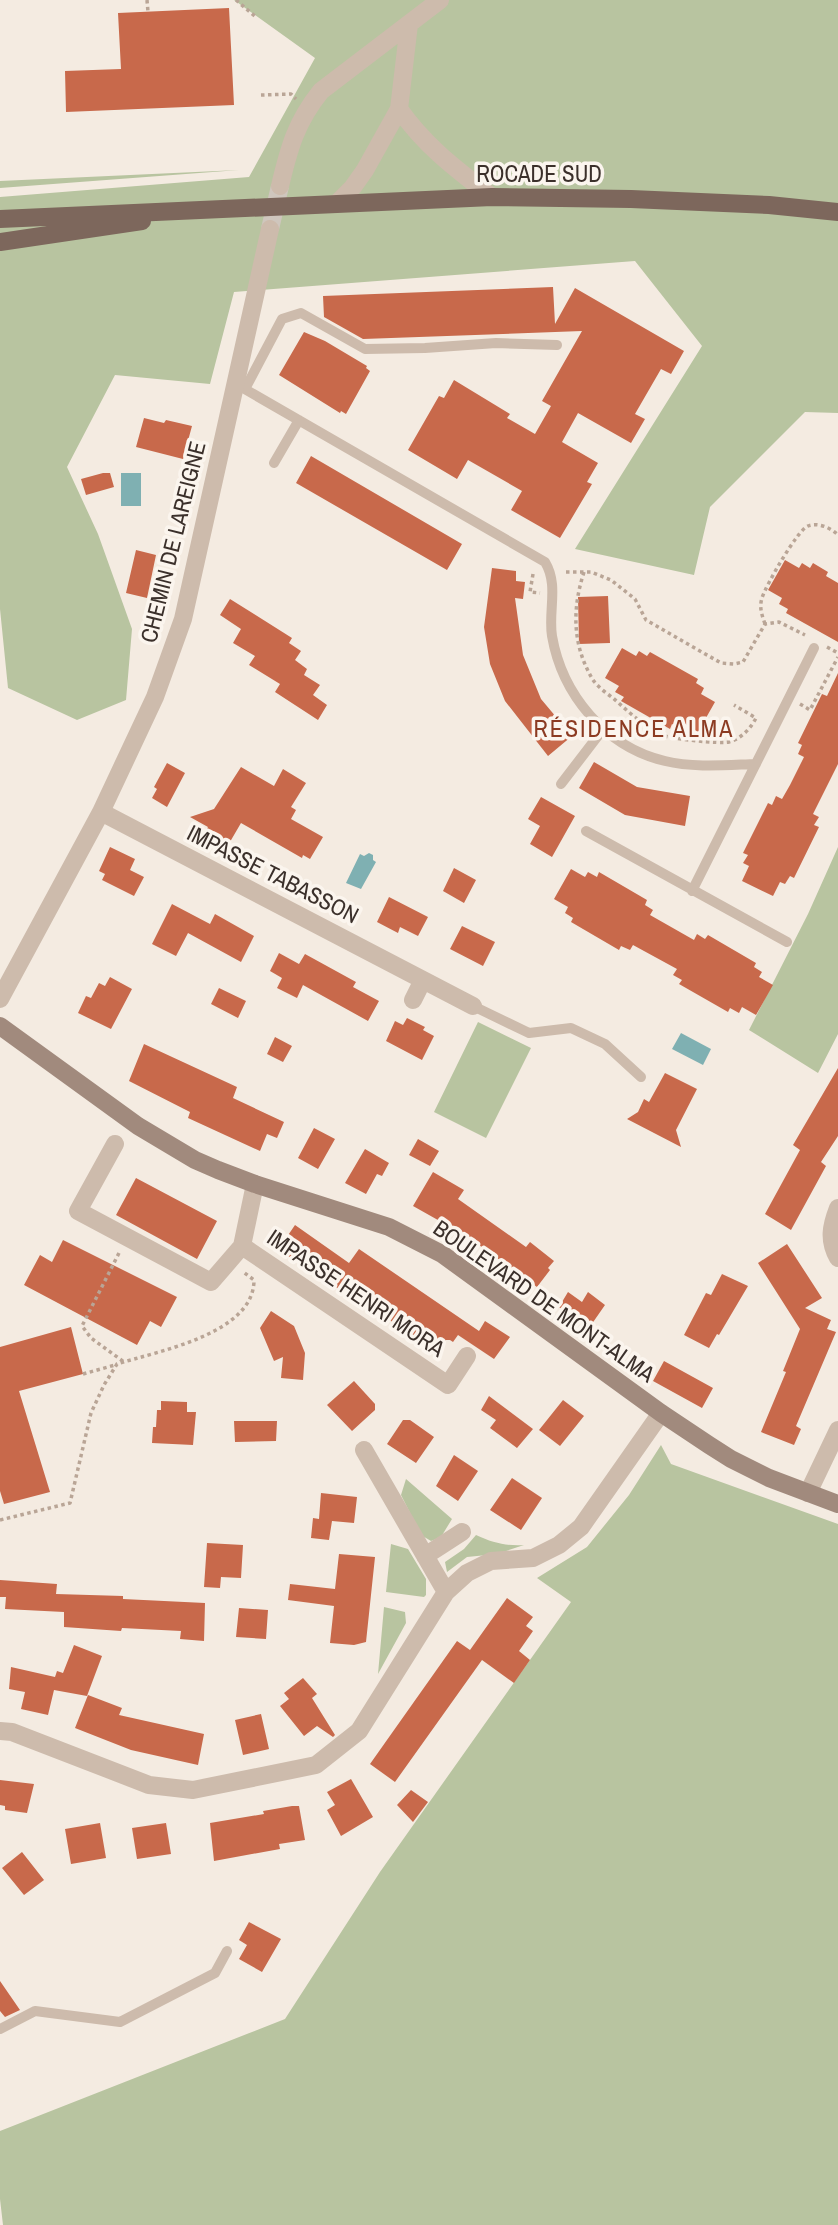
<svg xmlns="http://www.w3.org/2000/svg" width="838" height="2225" viewBox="0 0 838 2225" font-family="'Archivo Narrow',sans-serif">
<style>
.green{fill:#b8c4a0}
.water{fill:#7fb0b2}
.building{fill:#c8694b}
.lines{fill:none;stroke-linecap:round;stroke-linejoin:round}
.street-tunnel{stroke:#cfc6bd;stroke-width:18;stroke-dasharray:18 9;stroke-linecap:butt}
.path{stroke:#b9a596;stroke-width:3.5;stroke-dasharray:3.5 3.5;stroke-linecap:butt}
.lane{stroke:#cdbbac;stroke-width:10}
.street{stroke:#cdbbac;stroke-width:18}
.secondary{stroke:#a18a7d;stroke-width:18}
.primary{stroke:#7d675c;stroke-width:18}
.labels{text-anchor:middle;stroke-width:7;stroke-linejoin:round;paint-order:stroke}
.street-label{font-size:23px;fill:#3b302b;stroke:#fbf5ee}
.neighbourhood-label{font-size:24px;letter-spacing:2px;fill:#8c3b22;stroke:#fbf5ee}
</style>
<rect width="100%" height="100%" fill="#f4ebe1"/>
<!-- green -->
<path class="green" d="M234,0h604v413l-33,-1 -95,95 -16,68 -119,-26 127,-203 -67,-85 -401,31 -24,92 -95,-9 -48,92 31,67 34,95 -6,71 -49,20 -69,-32 -8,-79v-412l249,-20 66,-119z
M239,170l-239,18v-7z
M838,847v187l-20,39 -69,-43 59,-116z
M478,1022l53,26 -45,90 -52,-26z
M661,1445l10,19 167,60v701h-835l-3,-26v-68l285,-112 95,-147 191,-270 -34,-24 50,-31 42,-52z
M406,1479l46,40 -11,18 -10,4 -10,-6 -20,-40z
M476,1535c17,8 30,11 48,10l-27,9 -30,3 -20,15 -2,-10 19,-13z
M391,1544l17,5 18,30v16l-2,2 -38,-5z
M384,1607l21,5 1,11 -28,51z"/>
<!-- water -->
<path class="water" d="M121,473h20v33h-20z
M369,853l4,2v5l3,2 -15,27 -15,-6 14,-29 4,2z
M681,1033l30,16 -8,16 -31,-16z"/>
<!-- building -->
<path class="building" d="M229,8l5,97 -168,7 -1,-41 56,-2 -3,-56z
M553,287l2,37 20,-36 109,63 -13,23 -10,-5 -26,45 10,5 -14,24 -53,-30 -16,29 36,21 -11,19 5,2 -32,54 -49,-28 11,-19 -54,-31 -11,19 -49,-29 31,-54 5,2 10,-18 56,34 -3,4 28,16 16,-28 -9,-5 40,-70 -219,8 -39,-22 -1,-21z
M304,332l21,9 42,25 -1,2 4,3 -24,43 -5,-3 -1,2 -61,-38z
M144,418l20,5 2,-3 26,6 -9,33 -47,-12z
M311,456l151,88 -15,26 -151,-87z
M103,473h7l4,14 -28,8 -5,-16z
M136,550l20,5 -9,43 -21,-5z
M785,560l14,8 3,-5 8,5 3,-5 15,9 -2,4 12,7v59l-52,-29 2,-4 -9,-5 3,-6 -14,-8z
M492,568l24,3v10l9,1 -2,17 -8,-1 8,57 18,44 31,37 -24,20 -43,-55 -15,-37 -6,-37z
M608,596l2,47 -31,1 -1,-47z
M230,599l62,39 -3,5 12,8 -6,9 12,9 -3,6 16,10 -7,10 14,10 -9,15 -43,-28 5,-8 -31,-19 6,-9 -22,-13 8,-14 -21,-14z
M622,648l14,8 3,-5 8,5 3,-4 48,27 -2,4 8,5 -3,6 14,8 -17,30 -14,-9 -3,6 -9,-5 -2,5 -49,-28 3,-4 -9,-5 4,-6 -14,-8z
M838,673v91l-25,50 6,3 -5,8 5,2 -25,51 -4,-2 -5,8 -5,-2 -7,14 -31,-15 7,-15 -6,-3 5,-8 -5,-2 25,-50 4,2 4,-9 6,3 8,-14 14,-28 -6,-3 4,-9 -4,-2 24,-49 5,2z
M594,762l43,25 53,9 -5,30 -60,-11 -46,-27z
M167,763l18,10 -18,34 -15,-9 5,-9 -3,-2z
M241,767l33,19 9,-17 23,14 -15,24 5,3 -5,9 32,18 -13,22 -7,-4 -1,3 -61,-35 -14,24 -23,-13 4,-7 -18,-10 24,-8z
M541,797l34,19 -23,41 -22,-13 10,-18 -12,-7z
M110,847l25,12 -5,11 14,7 -10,19 -32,-16 3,-6 -6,-3z
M454,868l22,12 -12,23 -21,-12z
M571,869l14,8 3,-5 9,5 2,-5 48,28 -2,5 8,5 -3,5 44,25 3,-6 8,5 3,-4 48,28 -2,4 8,5 -3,5 14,8 -17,30 -14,-8 -3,6 -9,-5 -2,4 -49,-28 3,-4 -9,-5 4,-6 -44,-24 -3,5 -9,-4 -2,4 -48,-28 2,-4 -8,-5 3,-6 -14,-8z
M389,897l39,20 -10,19 -18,-9 -2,6 -21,-11z
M172,904l38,20 5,-10 39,22 -13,26 -53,-29 -12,23 -24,-12z
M462,926l33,16 -12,24 -33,-17z
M279,953l20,11 6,-10 51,28 -3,5 26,14 -11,20 -65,-36 -6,13 -20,-10 5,-10 -12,-7z
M110,977l22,12 -21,40 -33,-16 8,-17 5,2 8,-15 6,3z
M219,988l27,13 -8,17 -27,-14z
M407,1018l18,9 -2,3 11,6 -12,24 -36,-19 9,-20 8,4z
M275,1037l17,9 -9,16 -16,-8z
M144,1044l93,43 -4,11 51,24 -7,16 -10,-4 -7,17 -72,-33 2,-6 -61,-31z
M838,1068v68l-17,26 5,4 -35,64 -26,-16 35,-64 -7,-5z
M665,1073l32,16 -21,41 5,17 -54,-28 11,-7 6,-13 5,3z
M314,1128l21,11 -17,30 -20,-11z
M418,1139l21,12 -9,15 -21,-11z
M365,1149l24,14 -7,13 -5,-2 -11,20 -21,-11z
M433,1172l31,18 -6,9 68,48 4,-5 24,19 -6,7 2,2 -13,17 -91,-66 -1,3 -32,-18z
M136,1178l81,43 -20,38 -81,-44z
M295,1225l54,38 10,-14 120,82 6,-10 25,16 -16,22 -36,-24 -5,7 -3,-2h-4l-9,14 -19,-12 1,-2 -59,-40 -1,2 -81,-52z
M63,1240l114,57 -16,30 -11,-6 -13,24 -113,-60 16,-30 12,7z
M787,1244l35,54 -17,10 26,12 -4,9 9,3 -40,94 5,3 -7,16 -33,-13 25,-60 -3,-1 17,-42 -42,-66z
M722,1274l26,12 -29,49 -2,-1 -8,14 -25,-13 22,-42 5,2z
M568,1292l14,10 6,-10 17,13 -16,23 -30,-21z
M271,1311l23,15 11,27 -2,27 -22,-2 2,-21 -9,4 -14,-33z
M71,1327l12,47 -64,17 31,101 -46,12 -4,-13v-144z
M664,1361l49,27 -11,20 -49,-27z
M354,1381l21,23v6l-23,21 -25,-26z
M489,1396l44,33 -16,19 -27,-20 6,-8 -15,-10z
M563,1400l21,16 -24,30 -21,-16z
M161,1401l26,1v10h9l-3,33 -41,-2 1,-16h3l1,-17h4z
M403,1420h7l24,17 -18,26 -29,-19z
M234,1421h43l-1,20 -41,1z
M454,1455l24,16 -20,30 -22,-15z
M512,1478l30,20 -21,32 -31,-20z
M321,1493l36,4 -3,26 -22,-2 -3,19 -18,-2 2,-20 6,1z
M207,1543l36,2 -2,33 -20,-1 -1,11 -16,-1z
M339,1554l36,3 -9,85 -12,3 -24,-2 4,-37 -46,-6 2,-16 45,5z
M0,1580l57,4 -1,10 67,2v3l82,4 -1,38 -24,-2 1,-8 -59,-3 -1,3 -57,-4v-15l-59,-3 1,-12h-6z
M507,1598l26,19 -7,9 7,5 -14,20 11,9 -16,23 -32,-23 -87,122 -25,-18 87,-123 13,9z
M239,1608l29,2 -2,29 -30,-2z
M74,1645l28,11 -15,40 -33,-6 -6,25 -27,-6 4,-17 -16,-3 2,-22 44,10 2,-6 6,2z
M303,1678l14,16 -5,4 23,37 -2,2 -16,-11 -13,10 -24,-30 9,-7 -5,-6z
M88,1695l34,13 -3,7 85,19 -6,31 -67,-15 -56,-22z
M261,1714l8,35 -26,6 -8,-35z
M351,1779l22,38 -32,19 -14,-26 8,-5 -8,-13z
M0,1780l34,4 -7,29 -22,-3v-4l-5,-1z
M411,1790l17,12 -15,20 -16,-17z
M292,1806h7l6,34 -26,4 1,5 -66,12 -4,-38 54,-9 -1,-3z
M100,1823l6,35 -35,6 -6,-35z
M166,1823l5,31 -34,5 -5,-31z
M22,1852l22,28 -20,15 -22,-27z
M249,1922l32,17 -19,33 -23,-13 8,-14 -8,-5z
M0,1981l20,29 -15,7 -5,-6z"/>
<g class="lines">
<!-- street-tunnel -->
<path class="street-tunnel" d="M270,229l10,-43"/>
<!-- path -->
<path class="path" d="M147,0l1,12
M236,0l21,18
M261,95l30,-1 5,5
M566,572h25l20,8 24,19 11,21 75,43 13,1 9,-2 22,-38 14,-2 26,13
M584,572c-12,37 -12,73 9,108 5,7 13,13 20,18 16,14 32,30 52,38 8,3 55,8 64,6 12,-3 22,-14 27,-24l-22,-13
M533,574l-3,18 10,1
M765,624c-3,-9 -6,-16 -3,-26 3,-11 36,-69 46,-72 10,-4 23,2 30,9
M827,647l11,6
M800,704l10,6 28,-53
M119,1253l-37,73 9,12 33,24
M83,1374l32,-9
M0,1520l70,-17 21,-90 13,-28 13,-21c41,-13 137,-30 137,-84l-12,-9"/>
<!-- lane -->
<path class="lane" d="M236,384l309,178c14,23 3,49 7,74 10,58 53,111 113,125 29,7 61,4 91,3
M245,389l37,-70 19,-6 64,36 60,-1 71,-5 61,2
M274,463l25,-43
M561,784l43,-56
M586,831l201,111
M692,891l122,-243
M473,1006l56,27 42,-5 34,16 36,33
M0,2029l35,-18 85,11 95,-49 12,-22"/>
<!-- street -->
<path class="street" d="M399,109c27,38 57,60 93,88
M280,186c9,-38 16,-64 41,-95l119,-91
M337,203l16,-16 12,-17 34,-61 10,-85
M101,812l372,194
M0,999l101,-187 54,-115 28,-78 87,-390
M413,1000l10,-20
M115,1144l-37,67 133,71 31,-36 13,-62
M838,1208c-7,18 -10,32 0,50
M242,1246l206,139 19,-29
M364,1450l82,142
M808,1493l30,-63
M425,1556l37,-24
M0,1731l12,1 137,53 44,5 123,-25 43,-34 87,-139 21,-19 24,-12 42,-3 26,-13 22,-18 80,-114"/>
<!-- secondary -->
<path class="secondary" d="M0,1026l138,100 57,34 23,10 37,14 134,43 53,27 219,159 48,32 22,14 38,19 69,26"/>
<!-- primary -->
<path class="primary" d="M0,219l492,-22 139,2 138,6 69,7
M0,242l142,-21"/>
</g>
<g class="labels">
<!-- street labels -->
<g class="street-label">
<text x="539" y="182">ROCADE SUD</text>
<text transform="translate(173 542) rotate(-76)" y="8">CHEMIN DE LAREIGNE</text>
<text transform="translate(273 874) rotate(27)" y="8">IMPASSE TABASSON</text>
<text transform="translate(356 1293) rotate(34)" y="8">IMPASSE HENRI MORA</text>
<text transform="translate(544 1301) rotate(35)" y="8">BOULEVARD DE MONT-ALMA</text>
</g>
<!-- neighbourhood labels -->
<g class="neighbourhood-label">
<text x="634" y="737">RÉSIDENCE ALMA</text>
</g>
</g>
</svg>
